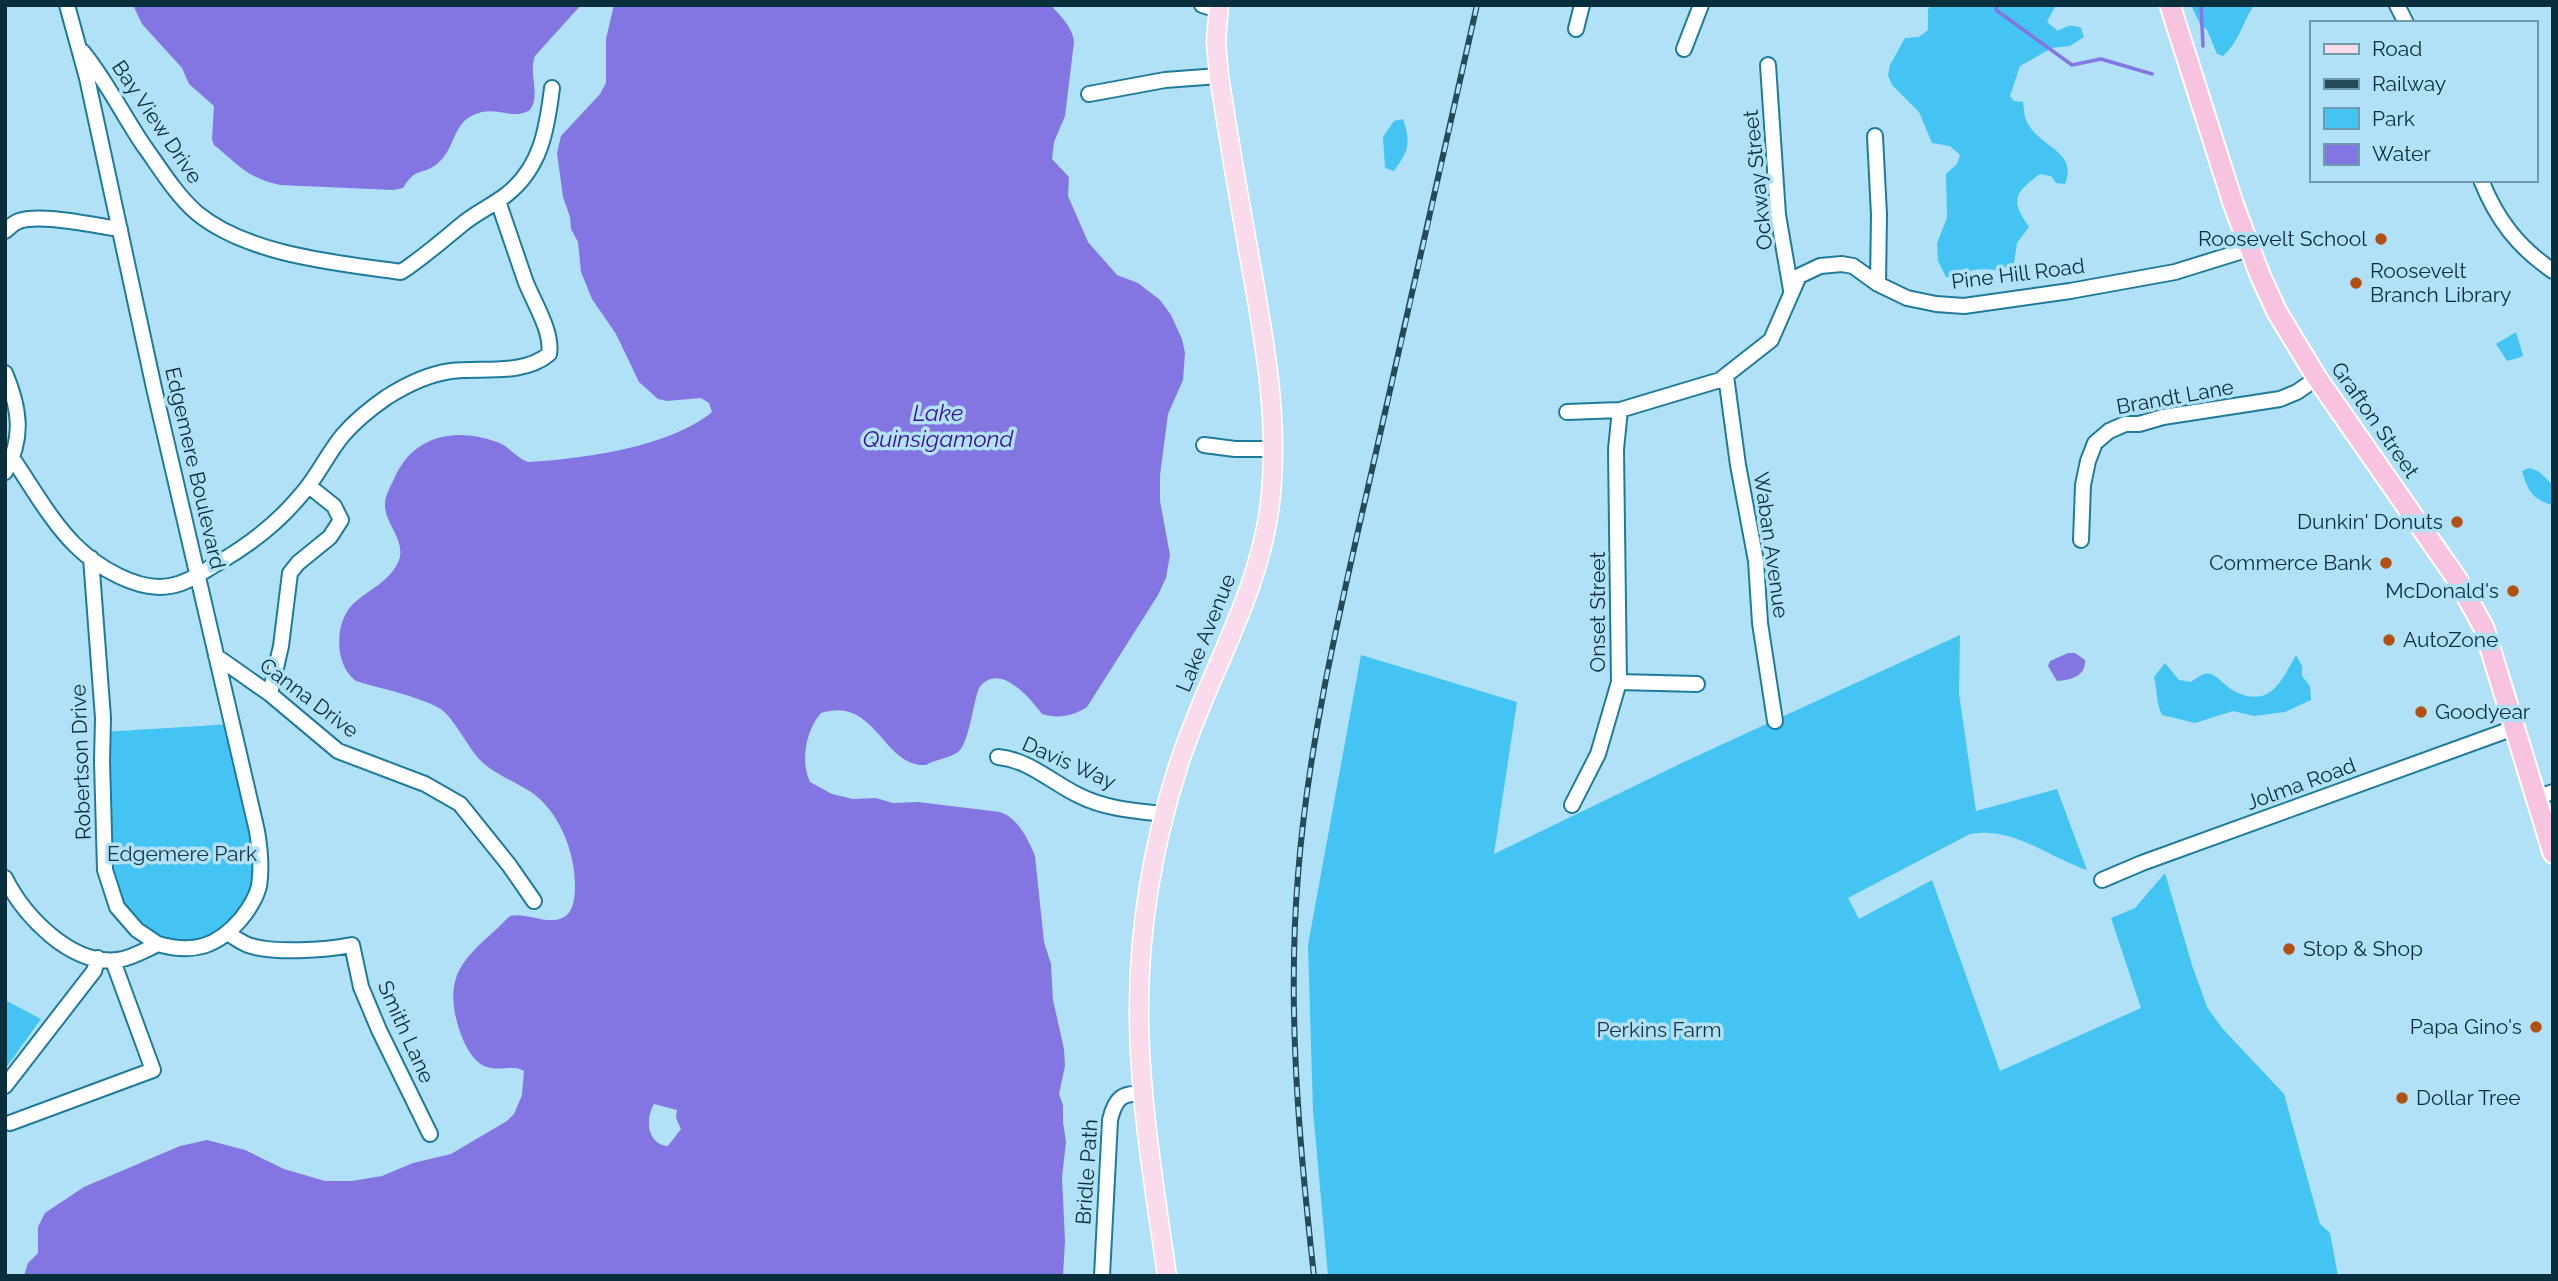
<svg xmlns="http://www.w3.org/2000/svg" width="2558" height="1281" viewBox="0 0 2558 1281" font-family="Raleway,sans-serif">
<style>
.green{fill:#44c4f2}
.water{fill:#8376e3;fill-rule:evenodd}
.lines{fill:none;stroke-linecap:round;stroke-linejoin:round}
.stream{stroke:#8376e3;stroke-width:3.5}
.minor-casing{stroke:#1f7b9b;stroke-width:18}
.major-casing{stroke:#fff;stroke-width:21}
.highway-casing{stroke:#fff;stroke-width:23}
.minor{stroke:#fff;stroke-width:14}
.major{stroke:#fadbeb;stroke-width:18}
.highway{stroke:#f7c3de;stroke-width:19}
.rail-casing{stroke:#244b5a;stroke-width:6}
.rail{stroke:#b1e1f6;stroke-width:3.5;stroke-dasharray:10;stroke-linecap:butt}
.poi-dot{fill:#b25014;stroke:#b1e1f6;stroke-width:2.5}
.labels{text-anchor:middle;stroke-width:7;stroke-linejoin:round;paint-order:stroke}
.street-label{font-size:21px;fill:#092f3c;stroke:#b1e1f6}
.poi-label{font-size:21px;fill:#092f3c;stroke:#b1e1f6;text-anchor:end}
.park-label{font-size:21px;fill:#1a343f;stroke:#b1e1f6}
.water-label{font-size:23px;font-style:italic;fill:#3c0f96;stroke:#b1e1f6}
</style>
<rect width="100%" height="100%" fill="#b1e1f6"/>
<!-- green -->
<path class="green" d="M1931,5h125l-9,17 11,9c9,-5 13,-7 23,-3l3,9 -14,9 -18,2 -32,18 -10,30 4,5 9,1c1,7 1,16 5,22 14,24 50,28 37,60l-9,-1 -5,-7 -11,-2c-26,19 -30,26 -11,53l-12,16 -3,20c-19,12 -21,4 -40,7 -10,2 -17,7 -28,7l-8,-16 -1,-18 10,-25 -1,-44 11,-10 3,-9 -10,-9 -18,-3 -13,-31 -27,-27 -4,-10 2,-10 15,-27 14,-1 9,-7v-21z
M2191,5h63c-11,17 -16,38 -31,51l-6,-2 -10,-24 -7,-6z
M1403,119c8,24 6,31 -9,52l-9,-3 -2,-31 11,-16z
M2516,332l7,23 -2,2 -14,4 -11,-17z
M2529,468l9,3 15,14 -1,20c-20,-6 -24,-14 -30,-34z
M1960,635l-1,59 17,117 81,-22 30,81c-39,-13 -74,-44 -117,-36l-122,64 11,21 73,-39 68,191 141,-63 -30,-90 24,-10 30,-35 27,92 15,42 15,21 62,66 36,130 10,9 8,43h-1010l-15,-166 -5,-165 53,-290 156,47 -23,152 192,-93z
M2296,655l6,11v10l8,10 1,14 -26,12 -31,4 -21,-5 -38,12 -33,-8c-7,-16 -4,-23 -8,-38l11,-14 14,17 12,2c6,-4 12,-10 20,-8 8,3 15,13 23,17 35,18 47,-9 62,-36z
M232,724l25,107 -5,74 -34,36 -60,3 -21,-14 -28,-44 -6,-154z
M5,1000l36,19 -36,50z"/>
<!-- water -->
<path class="water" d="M133,5h448l-46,51c-7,18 6,38 -5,54 -17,10 -29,-2 -48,2 -32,8 -24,35 -45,52 -15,12 -21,2 -34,24l-10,2 -113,-5c-33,-7 -41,-20 -66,-40l-2,-6 2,-33 -25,-22 -7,-16 -40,-44z
M614,5h437c9,11 22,22 23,37l-9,74 -11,26 -2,17 17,18 -1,19 20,46 29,33 21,8 22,17 11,15 11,24 3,14 -2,27 -15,34 -8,61v26l10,54 -4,23 -8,17 -71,112c-14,9 -29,12 -45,7 -13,-17 -43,-53 -63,-26 -6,15 -10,56 -21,64 -10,7 -22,7 -32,13 -43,3 -50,-70 -105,-52 -15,17 -21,48 -11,69l22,12 21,5 23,-1 17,5 25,-1 82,10c18,6 28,27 35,44l9,86 7,22 2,36 11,49 1,17 -6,28 4,11v17l3,20 -4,35 3,64 -2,35h-1039l4,-13 10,-10v-26l7,-14 39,-26 96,-41 27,-6 38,10 39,19 41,12h27l30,-5 31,-13 38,-9 56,-33 7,-7 8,-19 2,-24c-12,-7 -28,2 -42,-6 -12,-8 -18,-22 -23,-36 -19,-61 12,-74 51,-113 16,-4 37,9 52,2 12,-5 13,-21 13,-33 0,-33 -16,-74 -44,-93 -17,-11 -35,-17 -50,-31 -13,-13 -26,-41 -39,-51 -19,-13 -64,-22 -86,-29 -22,-16 -22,-58 -3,-77 15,-14 38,-23 46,-44 7,-20 -15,-37 -14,-56 0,-9 6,-18 9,-25 19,-44 61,-52 103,-37 12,4 19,16 31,20 54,-3 142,-15 184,-50l-3,-9 -8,-5 -34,3 -9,-2 -19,-17 -23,-48 -24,-35 -11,-27 -3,-30 -7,-13 -1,-12 -7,-20 -6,-44 4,-17 39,-42 6,-11v-44zM654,1104l23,6 -1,8 5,11 -13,17c-21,-2 -23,-27 -14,-42z
M2068,653h7l10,7c1,16 -13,20 -28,21l-9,-15 2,-5z"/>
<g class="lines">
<!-- stream -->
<path class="stream" d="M1997,5l-1,5 76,55 29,-6 51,15
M2201,5l2,41"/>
<defs>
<path id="minor" d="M1202,5l16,5
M2397,5l9,18
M1576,29l6,-24
M1684,49l17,-44
M83,52c24,30 40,63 61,94 16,22 32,49 53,67 51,42 140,50 204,59 23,-15 43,-33 64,-50 13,-10 28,-17 41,-27 35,-27 41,-66 46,-107
M1768,65l10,150 13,75
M1089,94l76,-14 54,-4
M1875,136l4,79 -1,69
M2481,180c16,40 37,67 72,91
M5,231c4,-3 8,-8 14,-10 21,-8 77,5 101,8
M5,373c15,36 19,65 0,99
M1726,376l12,89 18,96 4,62 15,98
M1567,412l53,-2 100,-30 51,-40 28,-64 21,-10 22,-2 11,2 25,18 29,14 29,6 28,2 106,-15 105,-19 74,-23
M1204,445l31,4h39
M13,459c19,28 38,62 62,86 22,22 63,47 95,41 18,-3 32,-14 48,-23 31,-18 59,-39 82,-67 17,-18 27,-42 43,-61 13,-15 28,-27 44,-38 19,-12 42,-23 64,-26 30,-4 72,5 98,-17 4,-23 -16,-52 -24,-74 -9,-26 -18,-52 -27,-79
M2081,540l2,-55 5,-24 7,-18 14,-12 16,-7h14l24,-7 117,-18 17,-7 20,-14
M91,558l12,160 -1,43 3,109 12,37 20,23 21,14
M216,656l54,38 68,57 87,33 35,20 49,61 25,36
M1619,682l78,2
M270,694l11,-48 9,-73 8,-10 32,-26 11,-17 -7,-14 -25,-20
M998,757c32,3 54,26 82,39 26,13 56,15 84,18
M2535,798l18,-6
M1572,805l26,-51 21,-72 -3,-233 4,-39
M5,878c19,38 66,88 113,82 14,-2 27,-10 40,-16 35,10 59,3 83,-25 8,-10 15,-20 18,-33 3,-18 1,-37 -2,-55l-103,-443 -67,-310 -20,-73
M2102,880l40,-17 372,-135
M229,934c6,4 12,8 19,11 26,9 78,5 104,0l9,42 18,43 51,104
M5,1086l89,-115 4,-13
M10,1123l143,-53 -40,-109
M1102,1276l8,-156c5,-21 12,-29 34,-25"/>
<path id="major" d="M1167,1276c-12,-85 -27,-172 -28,-257 -1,-84 13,-170 38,-249 28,-91 82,-172 93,-267 9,-79 -4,-154 -18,-232 -12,-65 -23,-130 -33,-195l-3,-35 3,-36"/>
<path id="highway" d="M2170,5l63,198 27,72 17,37 40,66 140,201 27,49 69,225"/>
</defs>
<!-- minor casing -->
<use href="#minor" class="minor-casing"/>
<!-- major casing -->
<use href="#major" class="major-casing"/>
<!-- highway casing -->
<use href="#highway" class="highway-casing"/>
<!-- minor -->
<use href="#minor" class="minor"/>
<!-- major -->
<use href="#major" class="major"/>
<!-- highway -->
<use href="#highway" class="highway"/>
<defs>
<path id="rail" d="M1314,1276c-15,-133 -27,-268 -16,-401 11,-141 45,-277 76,-414 35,-152 69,-304 103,-456"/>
</defs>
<!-- rail casing -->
<use href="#rail" class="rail-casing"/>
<!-- rail -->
<use href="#rail" class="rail"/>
</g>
<!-- markers -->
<g class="poi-dot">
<circle cx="2381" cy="239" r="7"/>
<circle cx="2356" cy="283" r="7"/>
<circle cx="2457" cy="522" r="7"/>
<circle cx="2386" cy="563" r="7"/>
<circle cx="2513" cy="591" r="7"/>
<circle cx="2389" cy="640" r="7"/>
<circle cx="2421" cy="712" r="7"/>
<circle cx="2289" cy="949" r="7"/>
<circle cx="2536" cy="1027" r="7"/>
<circle cx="2402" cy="1098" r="7"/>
</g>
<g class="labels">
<!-- street labels -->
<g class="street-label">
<text transform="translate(157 122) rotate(56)" y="7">Bay View Drive</text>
<text transform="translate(1758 180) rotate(-96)" y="7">Ockway Street</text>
<text transform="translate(2018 274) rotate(-7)" y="7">Pine Hill Road</text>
<text transform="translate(2175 397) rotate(-10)" y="7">Brandt Lane</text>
<text transform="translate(2375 420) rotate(55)" y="7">Grafton Street</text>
<text transform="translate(195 468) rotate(77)" y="7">Edgemere Boulevard</text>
<text transform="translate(1771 545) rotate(82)" y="7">Waban Avenue</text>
<text transform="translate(1598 612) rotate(-90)" y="7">Onset Street</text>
<text transform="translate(1206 633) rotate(-68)" y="7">Lake Avenue</text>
<text transform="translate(309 698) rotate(37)" y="7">Canna Drive</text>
<text transform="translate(81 762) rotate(-92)" y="7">Robertson Drive</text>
<text transform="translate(1069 763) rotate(24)" y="7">Davis Way</text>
<text transform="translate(2301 784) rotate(-20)" y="7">Jolma Road</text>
<text transform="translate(406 1032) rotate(66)" y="7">Smith Lane</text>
<text transform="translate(1087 1172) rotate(-86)" y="7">Bridle Path</text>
</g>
<!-- poi labels -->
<g class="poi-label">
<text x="2367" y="246">Roosevelt School</text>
<text x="2370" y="278" text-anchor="start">Roosevelt<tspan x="2370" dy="24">Branch Library</tspan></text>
<text x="2443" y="529">Dunkin' Donuts</text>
<text x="2372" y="570">Commerce Bank</text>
<text x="2499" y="598">McDonald's</text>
<text x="2403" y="647" text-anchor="start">AutoZone</text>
<text x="2435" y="719" text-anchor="start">Goodyear</text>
<text x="2303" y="956" text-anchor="start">Stop &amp; Shop</text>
<text x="2522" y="1034">Papa Gino's</text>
<text x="2416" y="1105" text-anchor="start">Dollar Tree</text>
</g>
<!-- park labels -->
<g class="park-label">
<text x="182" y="861">Edgemere Park</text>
<text x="1659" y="1037">Perkins Farm</text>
</g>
<!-- water labels -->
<g class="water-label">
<text x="938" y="421">Lake<tspan x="938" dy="26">Quinsigamond</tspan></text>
</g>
</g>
<!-- border -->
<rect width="2558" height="1281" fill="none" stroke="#092f3c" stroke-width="14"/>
<!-- legend -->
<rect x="2310" y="21" width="228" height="161" fill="#b1e1f6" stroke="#6e9aac" stroke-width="2"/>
<rect x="2324" y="44" width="35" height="10" fill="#fadbeb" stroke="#6e9aac" stroke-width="2"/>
<text x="2372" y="56" font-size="21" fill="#092f3c">Road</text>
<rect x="2324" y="79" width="35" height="10" fill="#244b5a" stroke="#6e9aac" stroke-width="2"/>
<text x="2372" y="91" font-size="21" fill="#092f3c">Railway</text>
<rect x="2324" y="108" width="35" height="21" fill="#44c4f2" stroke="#6e9aac" stroke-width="2"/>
<text x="2372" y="126" font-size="21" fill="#092f3c">Park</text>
<rect x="2324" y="144" width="35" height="21" fill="#8376e3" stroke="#6e9aac" stroke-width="2"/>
<text x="2372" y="161" font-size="21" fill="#092f3c">Water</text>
</svg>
